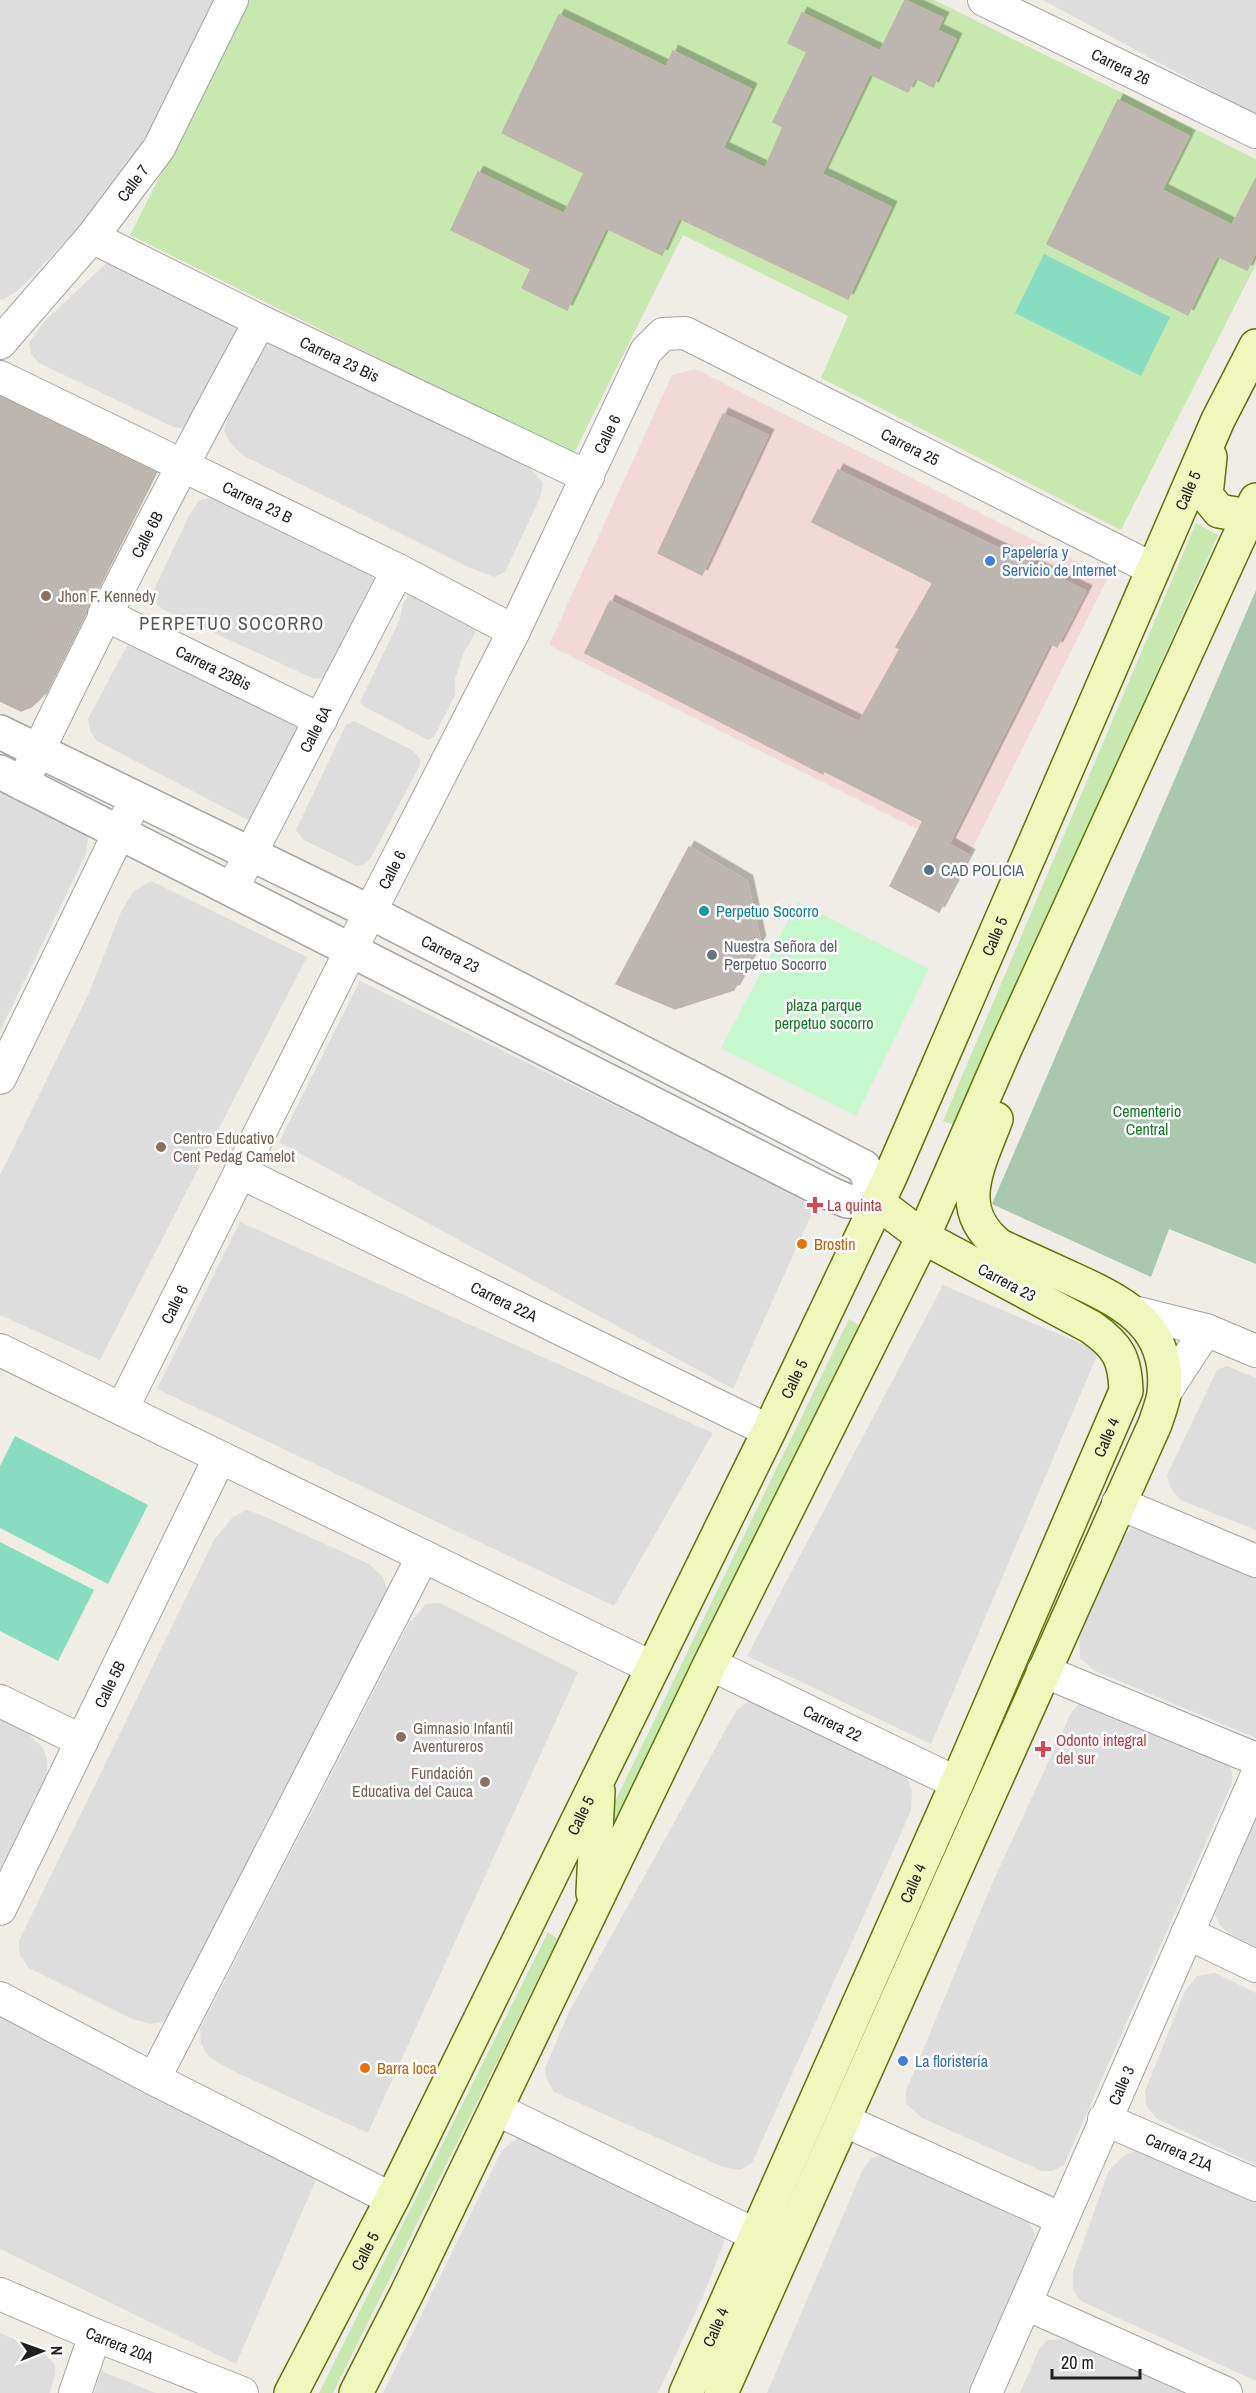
<svg xmlns="http://www.w3.org/2000/svg" width="1256" height="2393" viewBox="0 0 1256 2393" font-family="'Archivo Narrow',sans-serif">
<style>
.residential{fill:#dedddd}
.commercial{fill:#f0d9d7}
.grass{fill:#c7e8af}
.cemetery{fill:#a9c8af}
.park{fill:#c6f8cd}
.pitch{fill:#88dcc1}
.building{fill:#bdb6b0;stroke:#c1b5a9;stroke-width:1.5;filter:url(#shadow)}
.lines{fill:none;stroke-linecap:round;stroke-linejoin:round}
.minor-casing{stroke:#a4a4a4;stroke-width:34}
.tertiary-casing{stroke:#a4a4a4;stroke-width:36}
.secondary-casing{stroke:#617409;stroke-width:36}
.minor{stroke:#fff;stroke-width:32}
.tertiary{stroke:#fff;stroke-width:33}
.secondary{stroke:#f0f7bd;stroke-width:33}
.shop-dot{fill:#3f7fe0;stroke:#fff;stroke-width:2}
.education-dot{fill:#8d6e63;stroke:#fff;stroke-width:2}
.service-dot{fill:#5c6f8a;stroke:#fff;stroke-width:2}
.culture-dot{fill:#0f9aa8;stroke:#fff;stroke-width:2}
.worship-dot{fill:#6b7280;stroke:#fff;stroke-width:2}
.health-dot{fill:#e0444e;stroke:#fff;stroke-width:2}
.food-dot{fill:#e8710a;stroke:#fff;stroke-width:2}
.labels{text-anchor:middle;stroke-width:5;stroke-linejoin:round;paint-order:stroke}
.street-label{font-size:16px;fill:#202020;stroke:#fff}
.shop-label{font-size:16px;fill:#366cbe;stroke:#fff;text-anchor:start}
.education-label{font-size:16px;fill:#785e54;stroke:#fff;text-anchor:start}
.service-label{font-size:16px;fill:#4e5e75;stroke:#fff;text-anchor:start}
.culture-label{font-size:16px;fill:#0d838f;stroke:#fff;text-anchor:start}
.worship-label{font-size:16px;fill:#5b616d;stroke:#fff;text-anchor:start}
.park-label{font-size:16px;fill:#107b21;stroke:#fff}
.health-label{font-size:16px;fill:#be3a42;stroke:#fff;text-anchor:start}
.food-label{font-size:16px;fill:#c56008;stroke:#fff;text-anchor:start}
.neighbourhood-label{font-size:18px;letter-spacing:1.5px;fill:#535353;stroke:#fff}
</style>
<defs>
<filter id="shadow"><feDropShadow dx="5.5" dy="-5.5" stdDeviation="0" flood-color="#0004"/></filter>
</defs>
<rect width="100%" height="100%" fill="#f0ede7"/>
<!-- residential -->
<path class="residential" d="M0,0h220l-87,170 -114,120 -17,10 -2,-1z
M1043,0h213v115z
M118,258l117,60 2,10 -2,9 -49,92 -13,-2 -134,-64 -8,-9 -2,-11 14,-20 60,-57z
M279,342l12,3 239,123 13,15 -3,15 -35,74 -11,5 -26,-10 -226,-112 -14,-15 -4,-10 10,-29 24,-48 10,-9z
M208,498l17,4 145,71 6,9 -49,95 -13,2 -152,-70 -7,-6 -1,-13 36,-77 10,-13z
M415,585l69,29 -15,31 -4,4 -10,30v16l-21,42 -6,3 -63,-33 -5,-5 40,-83 3,-15z
M130,640l177,75 -51,104h-10l-149,-78 -6,-9 -3,-13z
M354,721l58,29 8,9v6l-48,91 -7,8 -8,2 -53,-26 -8,-10 50,-105z
M0,777l88,49v12l-2,16 -86,177z
M151,881l156,76 -207,403 -100,-45v-140l89,-182 32,-81 12,-20z
M360,981l456,223 -83,185 -454,-247z
M240,1222l473,211 -99,173 -457,-217z
M943,1285l156,66 -168,393 -184,-88z
M1227,1366l29,12v152l-76,-30 -10,-13 -3,-12 50,-105z
M246,1510l13,4 110,50 14,13 4,13 -14,33 -202,391 -9,8 -12,2 -20,-6 -101,-50 -9,-12 -1,-15 195,-401 19,-23z
M1132,1528l30,8 94,37v165l-161,-67 -15,-13 -1,-29 36,-83z
M440,1603l138,69 -210,461 -135,-62 -24,-14 -8,-13 -1,-15 208,-404 18,-21z
M1085,1697l138,56 9,19v11l-168,382 -12,6h-10l-120,-53 -16,-14v-13l85,-205 80,-173z
M748,1701l17,2 125,64 17,11 5,14 -1,19 -159,352 -12,7 -17,-3 -169,-75 -7,-12 -2,-12 24,-56 167,-301z
M0,1720l27,13 16,15 4,11v17l-47,94z
M1256,1818v129l-26,-12 -11,-11 -4,-9z
M1215,1973l41,20v172l-100,-47 -10,-13 -1,-14 40,-100 12,-15z
M0,2013l319,160 -83,191 -236,-115z
M519,2137l205,99v7l-21,53 -45,97h-275l119,-243z
M1139,2150l117,49v182l-175,-80 -8,-11v-19l36,-101 17,-16z
M882,2155l137,58 10,9 6,12 -2,11 -64,148h-202l96,-224 9,-11z
M0,2333l42,18 13,14v10l-5,18h-50z
M1062,2339l77,32 51,22h-170l20,-46 8,-7z
M101,2371l55,22h-62z"/>
<!-- commercial -->
<path class="commercial" d="M695,369l413,208 -139,278 -420,-210 123,-270z"/>
<!-- grass -->
<path class="grass" d="M249,0h685l322,159v105l-135,266 -300,-152 27,-62 -165,-81 -110,220 -443,-220z
M1196,523l22,12 -263,590 -12,-4z
M849,1319l15,10 -256,512 -5,-15z
M548,1932l10,7 -225,454h-14z"/>
<!-- cemetery -->
<path class="cemetery" d="M1256,590v674l-87,-35 -18,48 -159,-73z"/>
<!-- park -->
<path class="park" d="M798,902l131,67 -73,147 -135,-68z"/>
<!-- pitch -->
<path class="pitch" d="M1044,254l126,63 -29,59 -126,-63z
M15,1436l133,69 -40,79 -108,-56v-62z
M0,1542l94,48 -36,71 -58,-30z"/>
<!-- building -->
<path class="building" d="M905,0l38,18 -6,12 19,9 -23,48 -18,-9 -7,14 -38,-18 -48,100 69,33 -43,92 -169,-81 -17,37 -56,-27 -39,82 -45,-22 9,-19 -80,-39 27,-58 86,42 20,-41 -82,-40 57,-118 107,52 7,-16 78,38 -28,59 42,20 18,-41 -10,-5 34,-70 -19,-9 14,-30 78,38z
M1118,100l71,36 -27,54 70,35 24,-47v74l-9,18 -30,-14 -29,59 -141,-71z
M0,397l154,75 -113,226 -10,9 -10,4 -21,-10z
M723,414l45,21 -66,140 -44,-22z
M838,470l248,121 -29,56 -7,-4 -101,201 20,11 -30,57 -49,-26 33,-65 -99,-50 -1,3 -238,-121 25,-52 249,121 41,-73 -4,-2 37,-64 -121,-61z
M689,847l58,34 13,60 -26,49 -59,19 -59,-25z"/>
<g class="lines">
<defs>
<g id="minor">
<path id="s1" d="M984,0l272,132"/>
<path id="s2" d="M92,237l168,84 328,156"/>
<path id="s3" d="M0,343l92,-106 67,-89 73,-148"/>
<path id="s4" d="M0,377l398,193 116,61"/>
<path id="s5" d="M104,614l217,106"/>
<path id="s6" d="M22,784c76,-157 155,-311 238,-463"/>
<path id="s7" d="M232,889l166,-319"/>
<path d="M0,1078l136,-280"/>
<path id="s8" d="M240,1172l529,259"/>
<path d="M1134,1312l72,18 50,21"/>
<path d="M0,1350l653,318"/>
<path d="M1164,1394l42,-64"/>
<path id="s9" d="M122,1409l248,-497 144,-281 132,-280 17,-17 22,-1 468,236"/>
<path d="M1118,1503l138,58"/>
<path id="s10" d="M710,1664l247,119"/>
<path d="M1043,1671l213,88"/>
<path d="M0,1701l82,40"/>
<path id="s11" d="M0,1909l220,-452"/>
<path d="M1187,1933l69,33"/>
<path d="M0,1998l154,81 238,120"/>
<path d="M154,2079l269,-523"/>
<path d="M496,2109l260,126"/>
<path id="s12" d="M1104,2119l152,66"/>
<path d="M843,2120l219,99"/>
<path id="s13" d="M0,2294l95,41 147,58"/>
<path d="M1026,2304l200,89"/>
<path d="M75,2393l20,-58"/>
<path id="s14" d="M986,2393l270,-616"/>
</g>
<g id="tertiary">
<path id="s15" d="M0,732l370,180 494,255 13,35 -30,-1 -18,-8 -829,-421"/>
</g>
<g id="secondary">
<path d="M1210,457l-4,38 13,16 29,5"/>
<path d="M593,1893l5,-102"/>
<path id="s16" d="M291,2393l101,-194 377,-768 121,-254 328,-757 38,-74"/>
<path d="M356,2393l51,-100 303,-629 213,-427 82,-188 251,-549"/>
<path id="s17" d="M686,2393l271,-610 169,-392c-1,-33 -8,-45 -35,-64l-168,-90 -46,-35"/>
<path d="M721,2393l434,-969c3,-10 8,-21 9,-31 7,-63 -35,-88 -85,-111 -26,-12 -53,-24 -79,-36 -48,-37 -21,-81 -4,-127"/>
</g>
</defs>
<!-- minor casing -->
<use href="#minor" class="minor-casing"/>
<!-- tertiary casing -->
<use href="#tertiary" class="tertiary-casing"/>
<!-- secondary casing -->
<use href="#secondary" class="secondary-casing"/>
<!-- minor -->
<use href="#minor" class="minor"/>
<!-- tertiary -->
<use href="#tertiary" class="tertiary"/>
<!-- secondary -->
<use href="#secondary" class="secondary"/>
</g>
<!-- markers -->
<g class="shop-dot">
<circle cx="990" cy="561" r="6"/>
<circle cx="903" cy="2061" r="6"/>
</g>
<g class="education-dot">
<circle cx="46" cy="596" r="6"/>
<circle cx="161" cy="1147" r="6"/>
<circle cx="401" cy="1737" r="6"/>
<circle cx="485" cy="1782" r="6"/>
</g>
<circle class="service-dot" cx="929" cy="870" r="6"/>
<circle class="culture-dot" cx="704" cy="911" r="6"/>
<circle class="worship-dot" cx="712" cy="955" r="6"/>
<g class="health-dot">
<path d="M812 1196h6v6h6v6h-6v6h-6v-6h-6v-6h6z"/>
<path d="M1040 1740h6v6h6v6h-6v6h-6v-6h-6v-6h6z"/>
</g>
<g class="food-dot">
<circle cx="802" cy="1244" r="6"/>
<circle cx="365" cy="2068" r="6"/>
</g>
<g class="labels">
<!-- street labels -->
<g class="street-label">
<text dy="6" stroke="none"><textPath href="#s1" startOffset="152">Carrera 26</textPath></text>
<text dy="6" stroke="none"><textPath href="#s3" startOffset="208">Calle 7</textPath></text>
<text dy="6" stroke="none"><textPath href="#s2" startOffset="276">Carrera 23 Bis</textPath></text>
<text dy="6" stroke="none"><textPath href="#s9" startOffset="1089">Calle 6</textPath></text>
<text dy="6" stroke="none"><textPath href="#s9" startOffset="1479">Carrera 25</textPath></text>
<text dy="6" stroke="none"><textPath href="#s16" startOffset="2104">Calle 5</textPath></text>
<text dy="6" stroke="none"><textPath href="#s4" startOffset="286">Carrera 23 B</textPath></text>
<text dy="6" stroke="none"><textPath href="#s6" startOffset="279">Calle 6B</textPath></text>
<text dy="6" stroke="none"><textPath href="#s5" startOffset="122">Carrera 23Bis</textPath></text>
<text dy="6" stroke="none"><textPath href="#s7" startOffset="180">Calle 6A</textPath></text>
<text dy="6" stroke="none"><textPath href="#s9" startOffset="603">Calle 6</textPath></text>
<text dy="6" stroke="none"><textPath href="#s16" startOffset="1618">Calle 5</textPath></text>
<text dy="6" stroke="none"><textPath href="#s15" startOffset="502">Carrera 23</textPath></text>
<text transform="translate(1007 1282) rotate(28)" y="6">Carrera 23</text>
<text dy="6" stroke="none"><textPath href="#s8" startOffset="294">Carrera 22A</textPath></text>
<text dy="6" stroke="none"><textPath href="#s9" startOffset="117">Calle 6</textPath></text>
<text dy="6" stroke="none"><textPath href="#s16" startOffset="1132">Calle 5</textPath></text>
<text dy="6" stroke="none"><textPath href="#s17" startOffset="1044">Calle 4</textPath></text>
<text dy="6" stroke="none"><textPath href="#s11" startOffset="250">Calle 5B</textPath></text>
<text dy="6" stroke="none"><textPath href="#s10" startOffset="136">Carrera 22</textPath></text>
<text dy="6" stroke="none"><textPath href="#s16" startOffset="646">Calle 5</textPath></text>
<text dy="6" stroke="none"><textPath href="#s17" startOffset="558">Calle 4</textPath></text>
<text dy="6" stroke="none"><textPath href="#s14" startOffset="336">Calle 3</textPath></text>
<text dy="6" stroke="none"><textPath href="#s12" startOffset="82">Carrera 21A</textPath></text>
<text dy="6" stroke="none"><textPath href="#s16" startOffset="160">Calle 5</textPath></text>
<text dy="6" stroke="none"><textPath href="#s17" startOffset="72">Calle 4</textPath></text>
<text dy="6" stroke="none"><textPath href="#s13" startOffset="130">Carrera 20A</textPath></text>
</g>
<!-- shop labels -->
<g class="shop-label">
<text x="1002" y="558">Papelería y<tspan x="1002" dy="18">Servicio de Internet</tspan></text>
<text x="915" y="2067">La floristería</text>
</g>
<!-- education labels -->
<g class="education-label">
<text x="58" y="602">Jhon F. Kennedy</text>
<text x="173" y="1144">Centro Educativo<tspan x="173" dy="18">Cent Pedag Camelot</tspan></text>
<text x="413" y="1734">Gimnasio Infantil<tspan x="413" dy="18">Aventureros</tspan></text>
<text x="473" y="1779" text-anchor="end">Fundación<tspan x="473" dy="18">Educativa del Cauca</tspan></text>
</g>
<!-- service labels -->
<g class="service-label">
<text x="941" y="876">CAD POLICIA</text>
</g>
<!-- culture labels -->
<g class="culture-label">
<text x="716" y="917">Perpetuo Socorro</text>
</g>
<!-- worship labels -->
<g class="worship-label">
<text x="724" y="952">Nuestra Señora del<tspan x="724" dy="18">Perpetuo Socorro</tspan></text>
</g>
<!-- park labels -->
<g class="park-label">
<text x="824" y="1011">plaza parque<tspan x="824" dy="18">perpetuo socorro</tspan></text>
<text x="1147" y="1117">Cementerio<tspan x="1147" dy="18">Central</tspan></text>
</g>
<!-- health labels -->
<g class="health-label">
<text x="827" y="1211">La quinta</text>
<text x="1056" y="1746">Odonto integral<tspan x="1056" dy="18">del sur</tspan></text>
</g>
<!-- food labels -->
<g class="food-label">
<text x="814" y="1250">Brostin</text>
<text x="377" y="2074">Barra loca</text>
</g>
<!-- neighbourhood labels -->
<g class="neighbourhood-label">
<text x="232" y="630">PERPETUO SOCORRO</text>
</g>
</g>
<!-- north arrow -->
<g transform="translate(42 2351) rotate(89)" stroke="#ffffff" stroke-width="4.5" paint-order="stroke">
<path d="M0-4.5L10 22L0 15L-10 22Z" fill="#202020"/>
<text y="-9" font-size="16" font-weight="bold" text-anchor="middle" fill="#202020">N</text>
</g>
<!-- scale -->
<path d="M1052 2369v9h88v-9" fill="none" stroke="#202020" stroke-width="3"/>
<text x="1061" y="2369" font-size="18" fill="#202020" stroke="#ffffff" stroke-width="4.5" paint-order="stroke">20 m</text>
</svg>
